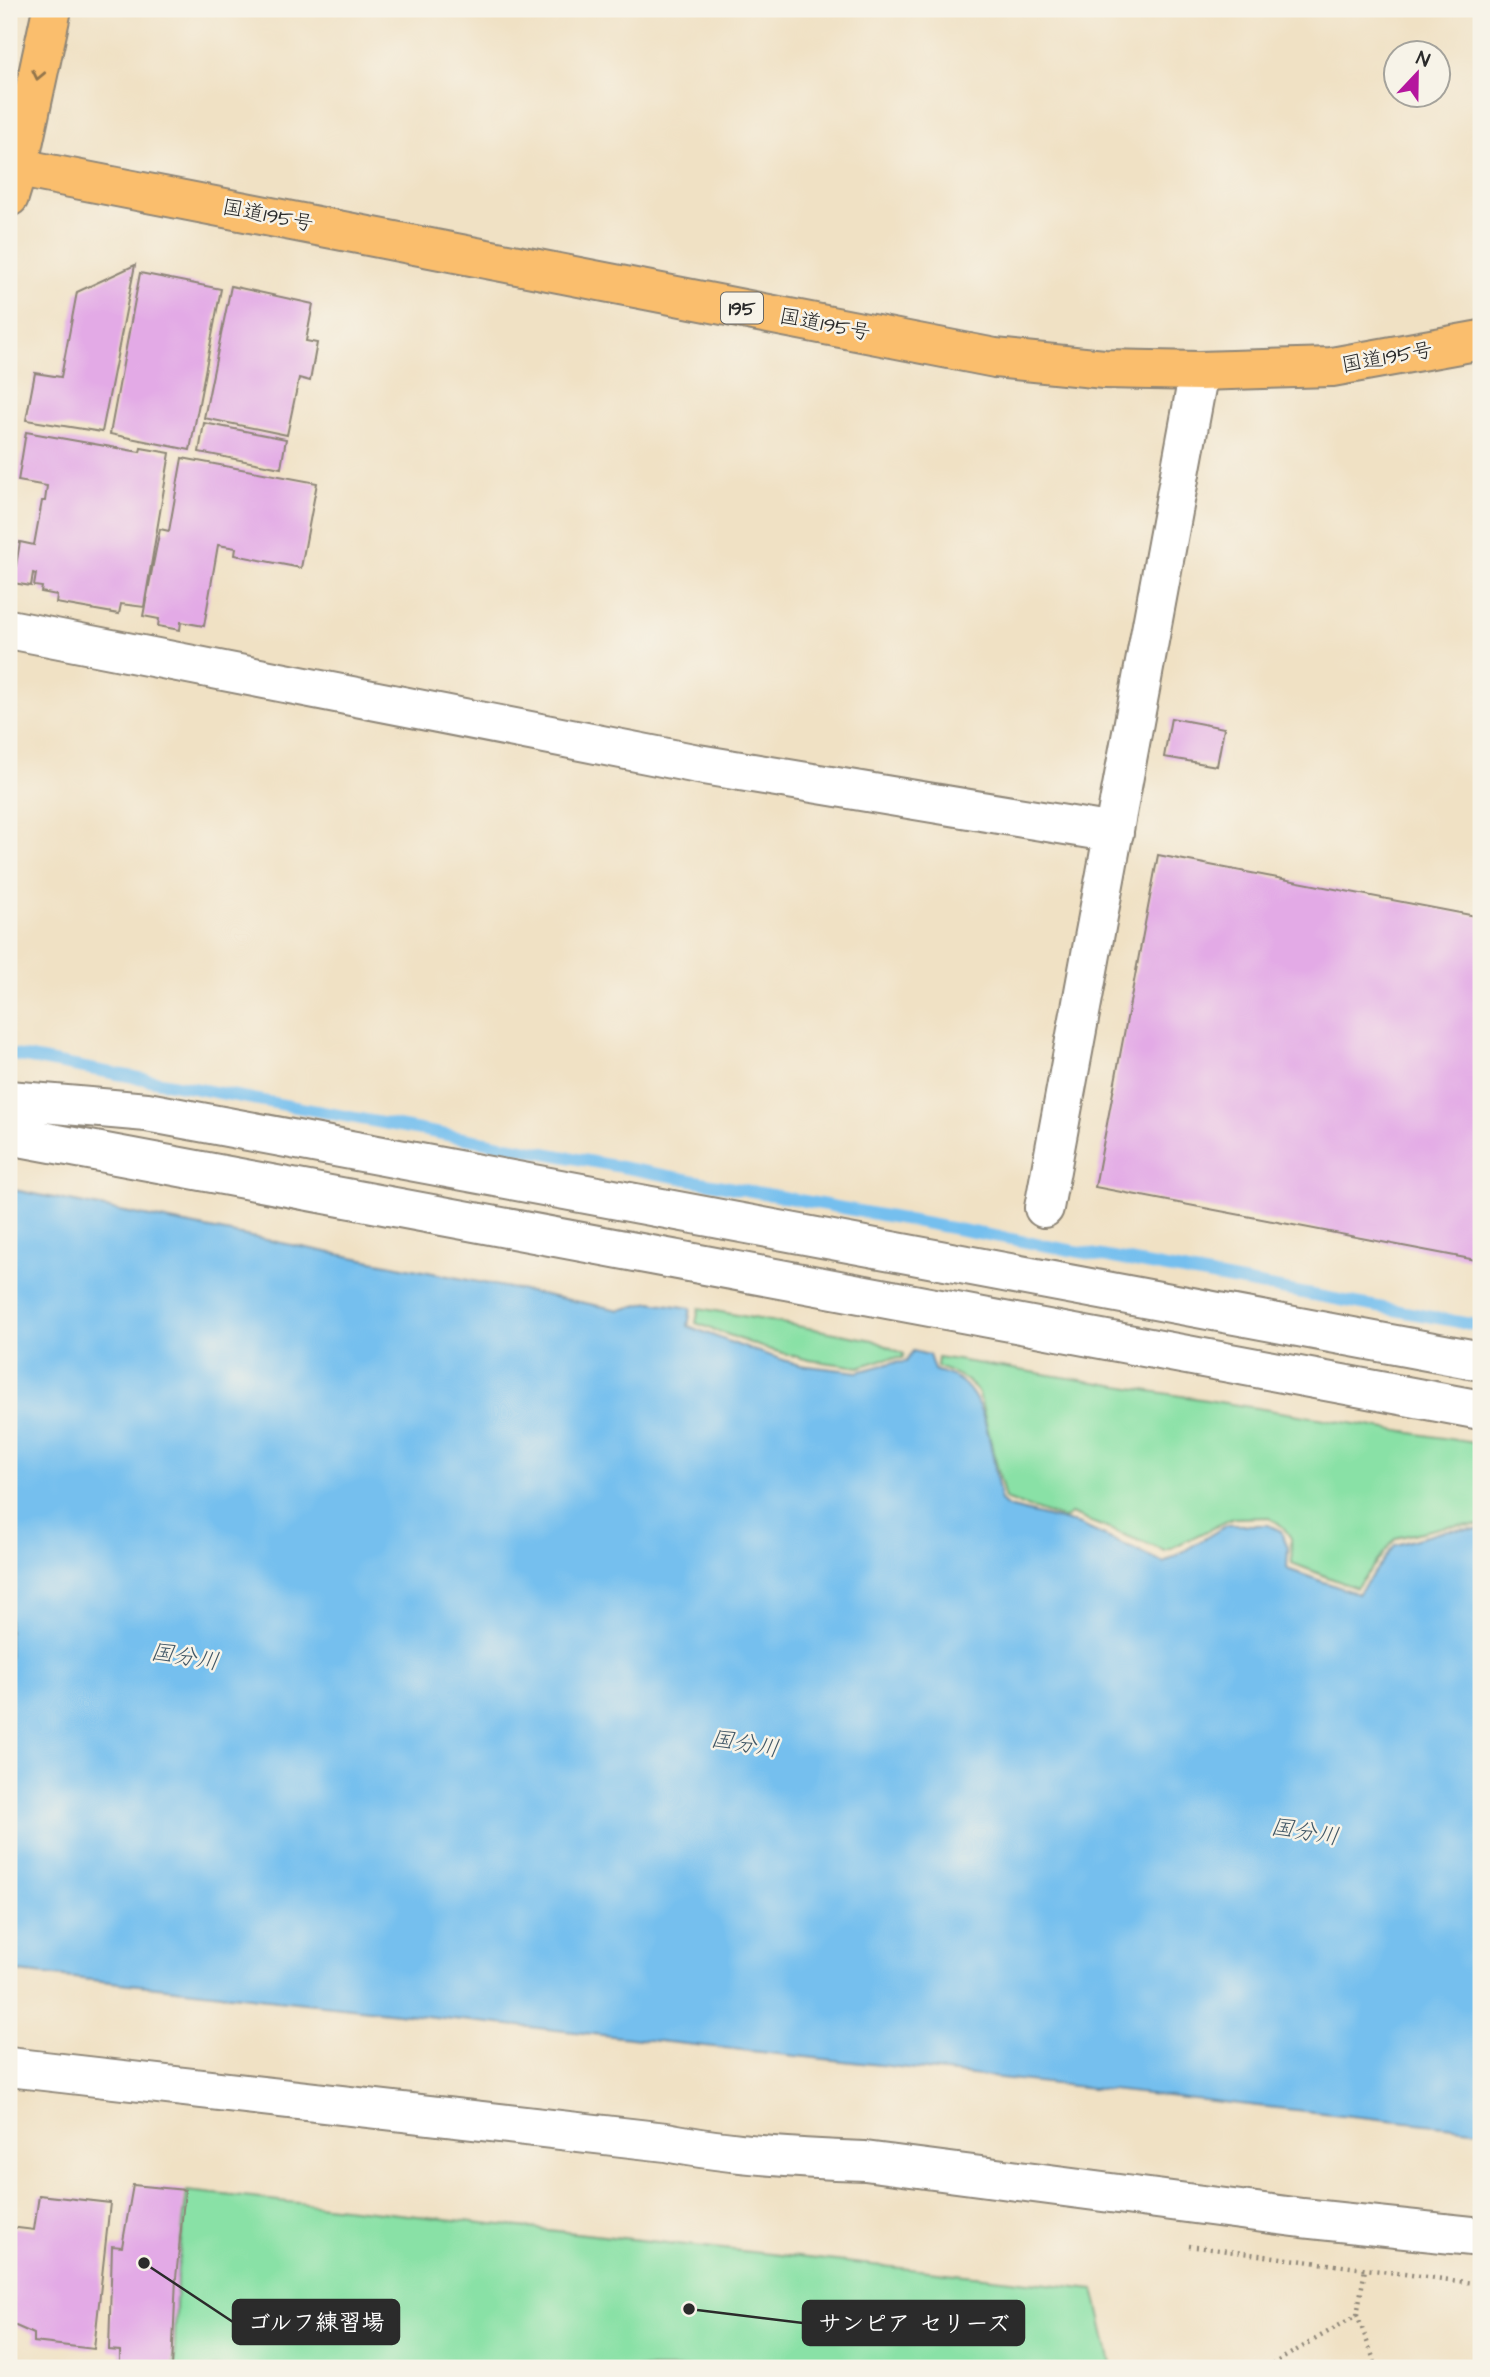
<svg xmlns="http://www.w3.org/2000/svg" width="1490" height="2377" viewBox="0 0 1490 2377" font-family="'Architects Daughter','Klee One',sans-serif">
<style>
.green{fill:#89e1a6;stroke:#5a8668;stroke-width:2}
.water{fill:#75bfee;stroke:#50758c;stroke-width:2}
.lines{fill:none;stroke-linecap:round;stroke-linejoin:round}
.stream{stroke:#75bfee;stroke-width:12}
.building{fill:#e3aae6}
.street-casing{stroke:#8e8678;stroke-width:42}
.primary-casing{stroke:#8e8678;stroke-width:42}
.highway-casing{stroke:#8e8678;stroke-width:42}
.path{stroke:#8e8678;stroke-width:4.5;stroke-dasharray:2 5;stroke-linecap:butt}
.street{stroke:#fff;stroke-width:38}
.primary{stroke:#fabe6d;stroke-width:38}
.highway{stroke:#fabe6d;stroke-width:38}
.oneway{stroke:#92744c}
.labels{text-anchor:middle;stroke-width:5;stroke-linejoin:round;paint-order:stroke}
.shield{fill:#f7f3e8;stroke:#686764;stroke-width:2}
.shield-label{font-size:19px;font-weight:bold;fill:#2b2b2b}
.street-label{font-size:21px;fill:#2b2b2b;stroke:#f7f3e8}
.water-label{font-size:23px;font-style:italic;fill:#415766;stroke:#f7f3e8}
.leader{fill:none;stroke:#2b2b2b;stroke-width:2.5}
.callout-dot{fill:#2b2b2b;stroke:#f7f3e8;stroke-width:2.5}
.callout{fill:#2b2b2b;stroke:#2b2b2b;stroke-width:2.5}
.callout-label{font-size:23px;text-anchor:middle;font-weight:bold;fill:#fff}
</style>
<rect width="100%" height="100%" fill="#f7f3e8"/>
<filter id="ink" filterUnits="userSpaceOnUse"><feTurbulence type="fractalNoise" baseFrequency=".0143" numOctaves="2"/><feDisplacementMap in="SourceGraphic" scale="14" xChannelSelector="R" yChannelSelector="G"/><feConvolveMatrix kernelMatrix="1 2 1 2 8 2 1 2 1" color-interpolation-filters="sRGB"/></filter>
<filter id="wash" filterUnits="userSpaceOnUse"><feTurbulence type="fractalNoise" baseFrequency=".00686" numOctaves="4" result="noise"/><feDisplacementMap in="SourceGraphic" scale="28" xChannelSelector="R" yChannelSelector="G"/><feGaussianBlur stdDeviation="1.57" result="paint"/><feColorMatrix in="noise" values="0 0 0 0 0 0 0 0 0 0 0 0 0 0 0 0 0 1.4 0 .05"/><feComposite in="paint" operator="in"/></filter>
<g filter="url(#wash)">
<rect width="100%" height="100%" fill="#f0e1c4"/>
<!-- green -->
<path class="green" d="M699,1308l174,32 31,14 -2,4 -18,1 -25,8 -50,-7 -45,-12 -68,-25z
M938,1357l543,87v81l-34,1 -51,12 -40,50 -64,-25 -1,-25 -8,-11 -13,-10 -37,1 -68,33 -94,-37 -7,5 -59,-20 -26,-105c-10,-16 -25,-21 -42,-27z
M187,2191l907,98 18,79h-938l3,-93z"/>
<!-- water -->
<path class="water" d="M9,1189l611,121 31,-8 40,6 -3,18 52,20 59,19 59,7 33,-9 15,-1 7,-11 16,4 5,15c7,3 18,5 25,10 31,21 34,87 42,121l7,6 72,18 84,38 63,-38h41l13,6 7,16 -1,22 71,25 37,-49 53,-15 33,-1v601l-1472,-159z"/>
<g class="lines">
<!-- stream -->
<path class="stream" d="M9,1054l1472,272"/>
</g>
<g id="blocks">
<!-- building -->
<path class="building" d="M135,265l-33,167 -76,-12 9,-47 26,4 16,-85z
M140,273l81,16 -31,161 -80,-16z
M231,286l82,18 -7,37 11,2 -7,38 -11,-3 -12,57 -83,-17z
M204,423l82,16 -5,29 -82,-16z
M26,432l114,20 1,-4 29,5 -26,154 -23,-3 -2,10 -63,-11 1,-8 -16,-3 1,-5 -8,-1 2,-12 -3,-1 -2,13 -18,-3 7,-41 14,3 8,-44h3l2,-15 -29,-5z
M182,458l135,25 -16,85 -66,-13 1,-7 -18,-3 -14,81 -23,-4 -1,8 -22,-4 1,-7 -16,-3 17,-87 9,2z
M1171,718l53,10 -7,38 -53,-9z
M1158,855l323,62v344l-386,-74z
M133,2185l52,5 -9,88 -4,90h-52v-17l-11,-1 3,-104 10,1z
M39,2195l71,8 -16,146 -60,-7v-8l-25,-11v-96l25,3z"/>
</g>
</g>
<g filter="url(#ink)">
<use href="#blocks" fill-opacity="0" stroke="#8e8678" stroke-width="2"/>
<g class="lines">
<defs>
<path id="street" d="M9,629l689,135 416,69
M9,1100l138,12 1334,249
M9,1135l1472,275
M1044,1208l155,-837
M9,2067l657,75c65,13 133,17 199,19l437,57 179,19"/>
<path id="primary" d="M9,197l9,-29 34,-159"/>
<path id="highway" d="M9,166l986,192 109,11 95,2 133,-4 149,-27"/>
</defs>
<!-- street casing -->
<use href="#street" class="street-casing"/>
<!-- primary casing -->
<use href="#primary" class="primary-casing"/>
<!-- highway casing -->
<use href="#highway" class="highway-casing"/>
<!-- path -->
<path class="path" d="M1189,2246l292,38
M1357,2315l8,-46
M1266,2368l91,-53 20,53"/>
<!-- street -->
<use href="#street" class="street"/>
<!-- primary -->
<use href="#primary" class="primary"/>
<!-- highway -->
<use href="#highway" class="highway"/>
</g>
<!-- one-way arrows -->
<defs><path id="oneway-chevron" d="M-2-3.5L2.5 0L-2 3.5" fill="none" stroke-width="1.6" stroke-linecap="round" stroke-linejoin="round" transform="scale(1.75)"/></defs>
<use class="oneway" href="#oneway-chevron" transform="translate(38 75) rotate(102)"/>
</g>
<g class="labels">
<!-- shield labels -->
<rect class="shield" x="721" y="292.5" width="42" height="31" rx="5"/>
<g class="shield-label">
<text x="742" y="315">195</text>
</g>
<!-- street labels -->
<g class="street-label">
<text transform="translate(268 215) rotate(11)" y="7">国道195号</text>
<text transform="translate(825 324) rotate(11)" y="7">国道195号</text>
<text transform="translate(1387 357) rotate(-10)" y="7">国道195号</text>
</g>
<!-- water labels -->
<g class="water-label">
<text transform="translate(185 1656) rotate(9)" y="8">国分川</text>
<text transform="translate(745 1743) rotate(9)" y="8">国分川</text>
<text transform="translate(1305 1831) rotate(9)" y="8">国分川</text>
</g>
</g>
<!-- callouts -->
<path class="leader" d="M144 2263L233 2322M689 2309L803 2323"/>
<g class="callout-dot">
<circle cx="144" cy="2263" r="7"/>
<circle cx="689" cy="2309" r="7"/>
</g>
<g class="callout">
<rect x="233" y="2300" width="166" height="44" rx="7"/>
<rect x="803" y="2301" width="221" height="44" rx="7"/>
</g>
<g class="callout-label">
<text x="316" y="2330">ゴルフ練習場</text>
<text x="914" y="2331">サンピア セリーズ</text>
</g>
<!-- margin -->
<rect width="1490" height="2377" fill="none" stroke="#f7f3e8" stroke-width="35"/>
<!-- north arrow -->
<g transform="translate(1417 74) rotate(22)"><circle r="33" fill="#f7f3e8" stroke="#a5a39c" stroke-width="2"/>
<path d="M0-5L12 26L0 18L-12 26Z" fill="#b5179e"/>
<text y="-10" font-size="19" font-weight="bold" text-anchor="middle" fill="#2b2b2b">N</text>
</g>
</svg>
